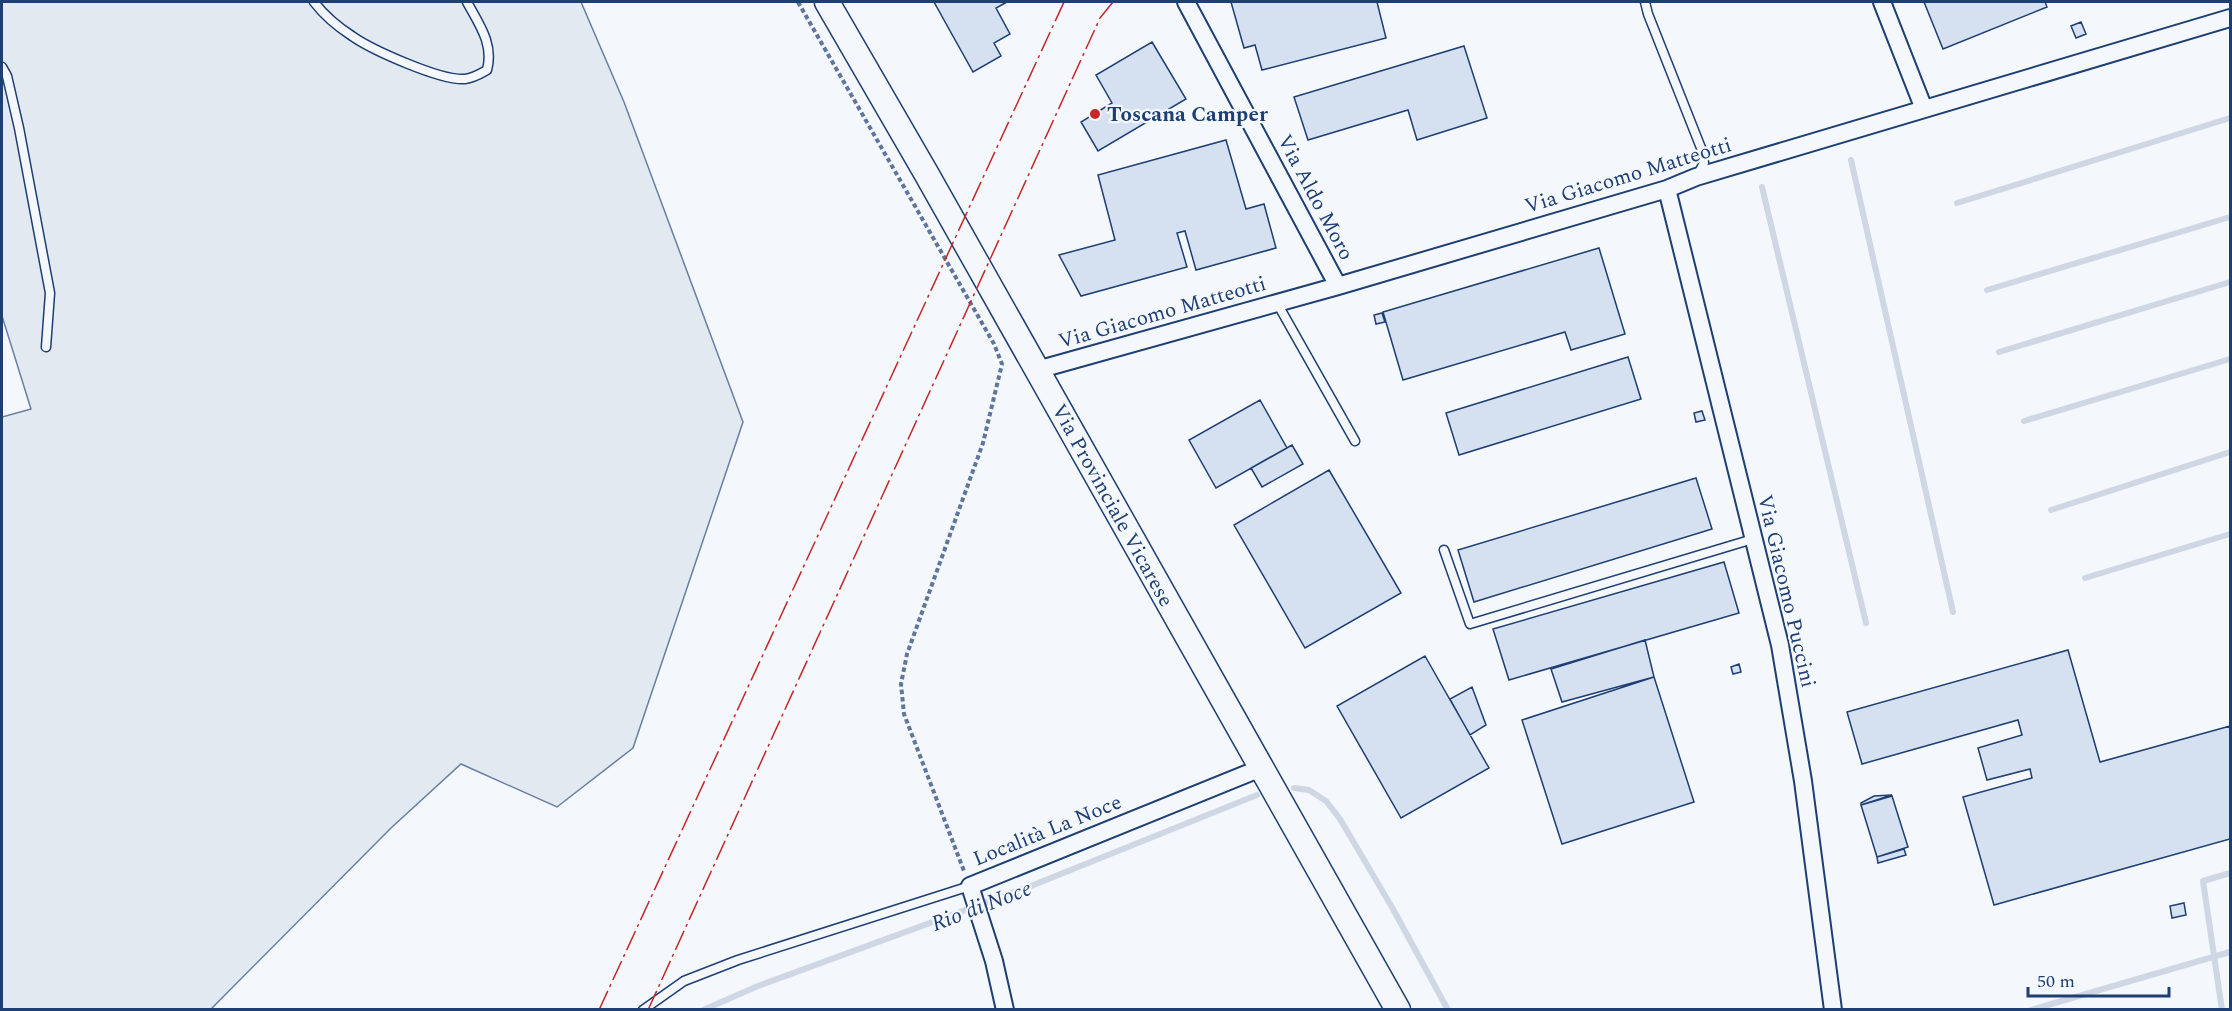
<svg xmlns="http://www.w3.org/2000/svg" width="2232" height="1011" viewBox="0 0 2232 1011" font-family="Spectral,serif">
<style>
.green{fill:#e3e9f0;stroke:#687fa3;stroke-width:1.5}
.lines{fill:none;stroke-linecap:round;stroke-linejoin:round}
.stream{stroke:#cfd7e4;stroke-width:6}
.building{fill:#d5e0f0;stroke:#1d3f73;stroke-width:1.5}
.service-casing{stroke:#1d3f73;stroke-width:11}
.minor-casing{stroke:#1d3f73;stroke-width:20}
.secondary-casing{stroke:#1d3f73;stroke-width:27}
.path{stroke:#5e769c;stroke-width:4;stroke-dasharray:4.5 3;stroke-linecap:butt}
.service{stroke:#f4f7fb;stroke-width:8}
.minor{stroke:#f4f7fb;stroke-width:16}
.secondary{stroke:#f4f7fb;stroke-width:24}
.power{stroke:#c62828;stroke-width:1.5;stroke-dasharray:21 4.5 3 4.5;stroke-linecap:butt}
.poi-dot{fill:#c62828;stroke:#f4f7fb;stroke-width:2}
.labels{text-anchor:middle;stroke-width:4.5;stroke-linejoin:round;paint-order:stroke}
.poi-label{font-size:21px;font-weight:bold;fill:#1d3f73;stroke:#f4f7fb;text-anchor:start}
.street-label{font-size:21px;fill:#1d3f73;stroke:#f4f7fb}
.water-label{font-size:22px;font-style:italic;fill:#1d3f73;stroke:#f4f7fb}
</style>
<rect width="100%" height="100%" fill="#f4f7fb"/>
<!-- green -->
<path class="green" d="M2,2h579l43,100 119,320 -110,326 -76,59 -96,-43 -70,64 -180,181 -209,1v-593l29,-8 -29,-93z"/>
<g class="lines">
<!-- stream -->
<path class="stream" d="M1851,160l102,452
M1762,187l104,436
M1957,203l273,-85
M1987,290l243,-73
M1999,352l231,-70
M2024,421l206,-62
M2051,510l179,-58
M2085,578l145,-44
M1294,788l15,2 17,11 14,18 53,90 55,101
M703,1010l55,-24 273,-100 226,-91
M2031,1010l199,-58
M2222,1010l-19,-129 27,-8"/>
</g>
<!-- building -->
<path class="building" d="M934,2h73l-11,6 14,26 -16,9 7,13 -28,16z
M1231,2h146l9,36 -124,32 -7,-25 -11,3z
M1924,2h121l2,5 -104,42z
M2081,22l5,12 -10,4 -5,-12z
M1152,42l34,57 -88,52 -17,-29 31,-19 -16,-28z
M1464,46l23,72 -70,22 -9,-30 -100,30 -14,-43z
M1226,140l20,69 18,-5 12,44 -80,22 -11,-39 -8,2 10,34 -106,29 -22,-41 56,-15 -17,-65z
M1599,248l26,86 -54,16 -6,-18 -162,48 -20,-68z
M1382,313l3,9 -9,2 -2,-9z
M1628,357l13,42 -182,56 -13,-42z
M1260,400l27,48 -71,40 -27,-48z
M1702,411l3,9 -9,2 -2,-9z
M1292,445l11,19 -41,23 -11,-19z
M1329,470l72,123 -96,55 -71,-123z
M1696,478l16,51 -238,73 -16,-52z
M1724,562l15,51 -230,67 -16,-51z
M1645,640l9,37 -92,25 -11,-33z
M2068,650l32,112 130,-36v113l-236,66 -31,-108 69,-19 -2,-9 -43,11 -9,-32 44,-13 -4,-15 -156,44 -15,-52z
M1425,656l64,112 -88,50 -64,-112z
M1739,664l2,8 -8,2 -2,-7z
M1654,677l40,125 -132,42 -40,-124z
M1472,687l14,38 -16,10 -20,-36z
M1892,795l-31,10v-2l13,-7z
M1892,796l16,51 -31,10 -16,-52z
M1904,849l2,6 -28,8 -1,-6z
M2184,903l2,12 -14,3 -2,-12z"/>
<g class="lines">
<defs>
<path id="service" d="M314,2c10,13 24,25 38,34 20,14 89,45 113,43 9,-1 15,-5 22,-9 7,-26 -8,-46 -20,-68
M1645,2l3,12 55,139 1,10 -6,11
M2,67l5,9 12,52 31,165 -4,54
M1277,303l78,138
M1444,550l26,74 283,-85
M643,1010l41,-29 54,-21 232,-74"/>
<path id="minor" d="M1186,2l152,284
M1882,2l42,107
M1667,189l113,456 23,136 30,229
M1037,370l301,-84 329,-97 29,-12 534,-159
M1005,1010l-11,-49 -24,-75 291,-118"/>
<path id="secondary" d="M827,2l99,171 472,837"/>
</defs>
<!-- service casing -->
<use href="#service" class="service-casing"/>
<!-- minor casing -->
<use href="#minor" class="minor-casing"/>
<!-- secondary casing -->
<use href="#secondary" class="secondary-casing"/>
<!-- path -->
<path class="path" d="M798,2l196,342 8,20 -19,79 -76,211 -6,30 3,30 60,157"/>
<!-- service -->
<use href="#service" class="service"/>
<!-- minor -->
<use href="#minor" class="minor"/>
<!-- secondary -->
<use href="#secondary" class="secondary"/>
<!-- power -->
<path class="power" d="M599,1010l465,-1008
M648,1010l452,-992 13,-16"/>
</g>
<!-- markers -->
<circle class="poi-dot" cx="1095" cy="114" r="6"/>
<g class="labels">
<!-- poi labels -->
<g class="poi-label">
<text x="1107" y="121">Toscana Camper</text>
</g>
<!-- street labels -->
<g class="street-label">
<text transform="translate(1628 175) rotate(-17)" y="7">Via Giacomo Matteotti</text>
<text transform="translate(1316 197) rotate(62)" y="7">Via Aldo Moro</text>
<text transform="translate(1162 312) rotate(-16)" y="7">Via Giacomo Matteotti</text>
<text transform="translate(1113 505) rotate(61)" y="7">Via Provinciale Vicarese</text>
<text transform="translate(1787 591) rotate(77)" y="7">Via Giacomo Puccini</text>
<text transform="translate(1047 830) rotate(-22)" y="7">Località La Noce</text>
</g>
<!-- water labels -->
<g class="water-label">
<text transform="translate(981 905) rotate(-21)" y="8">Rio di Noce</text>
</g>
</g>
<!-- border -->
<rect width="2232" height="1011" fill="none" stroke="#1d3f73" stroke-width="6"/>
<!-- scale -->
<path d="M2028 987v9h141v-9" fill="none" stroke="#1d3f73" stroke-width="3"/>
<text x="2037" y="987" font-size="18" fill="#1d3f73" stroke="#f4f7fb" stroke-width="4.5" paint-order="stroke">50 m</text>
</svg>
